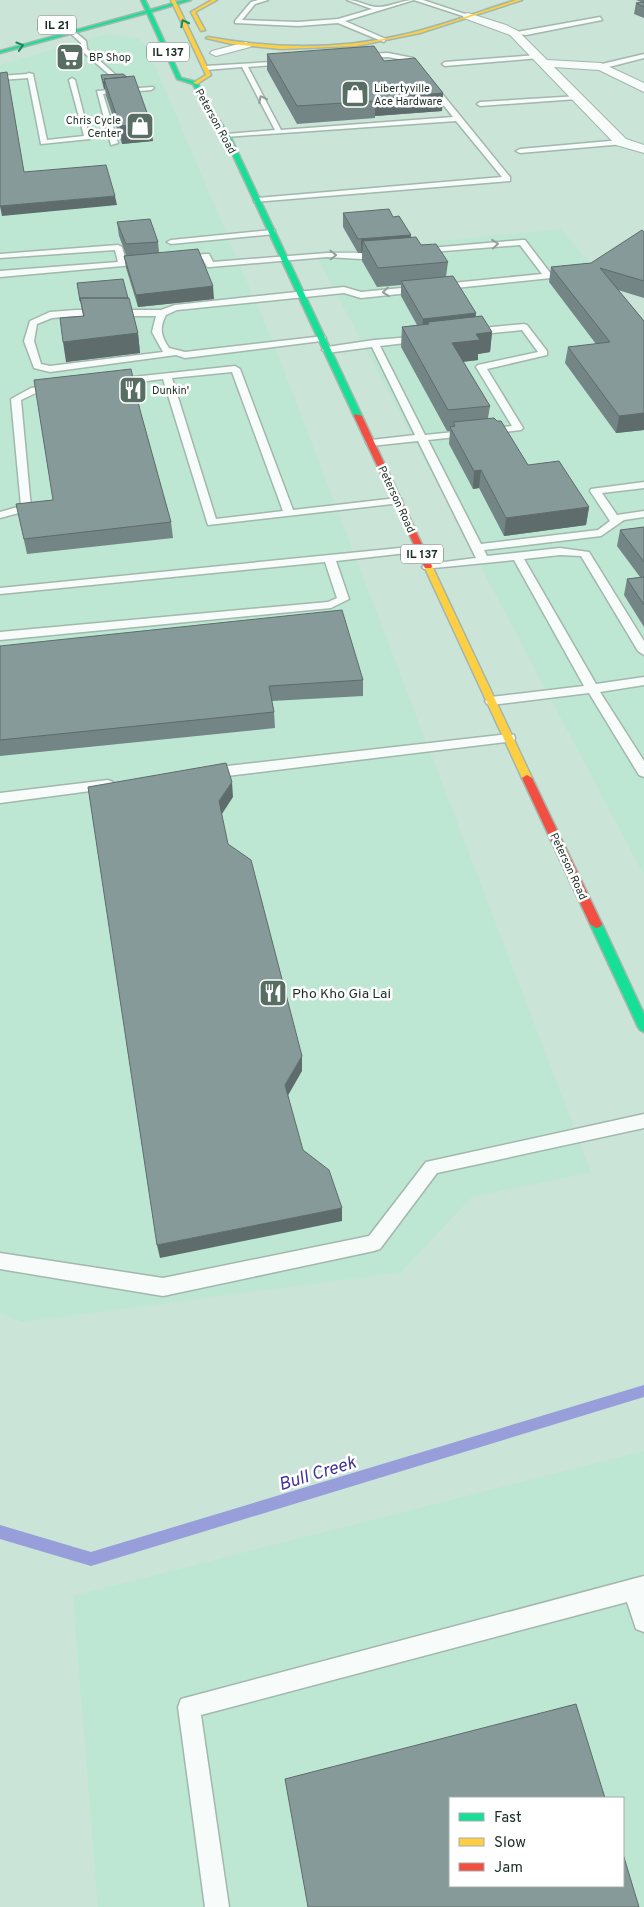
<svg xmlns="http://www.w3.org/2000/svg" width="644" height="1907" viewBox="0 0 644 1907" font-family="Overpass,sans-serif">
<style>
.built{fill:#bde7d2;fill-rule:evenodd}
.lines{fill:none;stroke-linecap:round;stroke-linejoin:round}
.stream{fill:#979ed9;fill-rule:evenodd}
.lane-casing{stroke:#a2b7ad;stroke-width:3}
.street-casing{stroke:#a2b7ad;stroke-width:2}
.fast-casing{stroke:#a2b7ad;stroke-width:3}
.slow-casing{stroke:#a2b7ad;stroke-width:3}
.jam-casing{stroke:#a2b7ad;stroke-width:3}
.lane{fill:#f7fbf9;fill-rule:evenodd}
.street{fill:#f7fbf9;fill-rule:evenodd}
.fast{fill:#16e098;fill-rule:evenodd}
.slow{fill:#ffcf43;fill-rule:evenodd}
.jam{fill:#f24e42;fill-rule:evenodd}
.wall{fill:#738584}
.shaded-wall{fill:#5e6c6b}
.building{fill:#869b99;stroke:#5e6c6b}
.oneway{stroke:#18875e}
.oneway2{stroke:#949f9a}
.labels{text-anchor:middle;stroke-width:5;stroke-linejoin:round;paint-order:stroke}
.far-poi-label{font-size:11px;fill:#1b2e25;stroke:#fff;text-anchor:start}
.far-street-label{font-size:11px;fill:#1b2e25;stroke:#fff}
.shield{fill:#fff;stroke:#5f6d66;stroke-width:1}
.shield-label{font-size:12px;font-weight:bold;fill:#1b2e25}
.poi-label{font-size:14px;fill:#1b2e25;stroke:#fff;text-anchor:start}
.near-water-label{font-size:18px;font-style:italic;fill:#42349d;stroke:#fff}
</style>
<rect width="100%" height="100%" fill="#cae4d7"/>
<!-- built -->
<path class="built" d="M106,34l32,4 8,7 130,305 315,822 -119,25 -71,75 -379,50 -22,-9v-1248z
M561,229l83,98v548l-329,-622z
M644,1451v456h-546l-25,-311zM450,1798h173v88h-173z"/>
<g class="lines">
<!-- stream -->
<path class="stream" d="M644,1385v12l-553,169 -91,-27v-14l91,27z"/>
<defs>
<path id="lane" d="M258,0h10l-13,4 -13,16 56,2 40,-3 34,-10 -25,-9c11,0 21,7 31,7 12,0 24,-7 36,-7l-69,21 41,18 -2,3 -46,-19 -40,3 -63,-3v-2l16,-19z
M414,0h9l48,16 -5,1z
M600,17l2,3 -76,15 -15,-2z
M70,31h4l12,10 1,8 30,27v2h-4l-31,-27 -1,-8 -11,-10z
M388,53l25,5 97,119v4l-256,21v-4h3l245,-21 -46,-56 -231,16 -2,-1 4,-2 48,-4 -33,-63 -36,3 -3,-2 3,-2 82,-5 1,1 -3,2 -38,3 33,63 172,-13 -44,-56 -21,-4 -26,1 -3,-2 3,-2z
M644,54v4l-43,11 -3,-2 4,-3z
M537,55l3,2 -1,1 -94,8 -3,-2 3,-2z
M28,73l5,1 14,66 37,-4 -15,-56 3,-2 3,2 15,59 -49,5 -13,-66 -28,2v-4l27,-2z
M153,87l1,1 -3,2 -48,4 15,49 -7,2 -14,-54z
M579,96l1,1 -3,2 -97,7 -3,-2 3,-2z
M621,140h3v4l-104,9 -4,-2 4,-2z
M272,230h3v4l-104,10 -4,-2 4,-2z
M522,240h3l26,34v4l-190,20 -17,-5 -167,17 -11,5c-7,13 -5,21 3,33l16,4 139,-16 2,2 -5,3 -136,17 -9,-3 -126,17 -16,-4 -10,-27 6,-20 20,-9 26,-2h85l14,-5 169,-18 17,5 181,-18 -22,-29 -101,8 -4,-2 4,-2zM76,316h80l-4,16 11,20 -113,14 -9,-2 -7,-23 3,-17 15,-6z
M118,245l4,2 4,14 19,-1 4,2 -4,2 -145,13v-6l118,-9 -3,-12 -115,8v-4z
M327,253c9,0 56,-1 59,2l-4,2 -21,2 -34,-2 -117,10h-3l-4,-8 -22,1 -4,-2 4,-2 25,-2h3l4,8z
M524,324l3,1 20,26v4l-60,14 36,59 -2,2 -93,10 53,104 117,-14 12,-9 -20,-30 1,-2 53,-7v6l-42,5 15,22 27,-4v6l-20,3 -23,16 -117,14 3,6 73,-8 29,4 55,89v14l-6,-4 -57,-95 -21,-1 -36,4 72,125 48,-7v8l-44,7 44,69v16l-5,-2 -50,-82 -98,12 -4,-1 -2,-3 6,-4 93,-11 -70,-126 -90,9 -2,-2 6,-3 48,-6 -58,-117 -47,5 -5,-3 5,-3 44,-5 -43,-88 -45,6 -5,-3 5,-3 47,-7 51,-4 2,2 -5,3 -42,5 45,89 87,-9 -36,-59 2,-2 60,-13 -16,-22 -50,5 -4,-3 4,-3z
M235,366l5,3 53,141 104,-12 4,1 1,2 -1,2 -193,22 -45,-146 -49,6 -5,-3 5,-3zM232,372l51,139 -67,8 -44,-141z
M56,385l3,1v4l-23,3 -15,7 10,108 -1,2 -30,8v-6l21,-6 -10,-107 20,-11z
M420,546l4,1 2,2 -2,2 -88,10 13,38 -18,9 -331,32v-8l328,-30 9,-4 -12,-36 -325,32v-6z
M509,734l5,1 1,3 -1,3 -304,37 -5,-2 -2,-3 2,-3 5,-2z
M108,780l5,2 2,3 -2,3 -113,15v-10z
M644,1114v14l-207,45 -57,76 -6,2 -211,45 -163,-27v-16l163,25 206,-42 57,-74z
M644,1576v56l-8,-3 -9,-27 -426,113 28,192h-24l-27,-200 3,-8z"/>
<path id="street" d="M468,13l38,12 12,6 29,29 54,3 43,20v9l-45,-22 -45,-3 72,72 18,6v8l-28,-8 -106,-110 -46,-17 -1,-2 1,-2z
M246,42l6,3 -2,2 -34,9 -6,-3 2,-2z"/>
<path id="fast" d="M141,0h4l5,10 34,-10h7l-40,12 30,66 16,4 15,28 18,26 132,280 -1,2 -7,-2 -130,-280 -18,-26 -13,-26 -16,-5 -30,-66 -147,40v-2l146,-40z
M596,920l6,4 42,90v18l-4,-2 -2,-3 -48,-103z"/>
<path id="slow" d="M171,0h4l36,75 -14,9 -4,-1 13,-8z
M212,0h5l-22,12 10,18 -4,1 -10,-19z
M516,0h6l-102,33 -64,13 -75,3 -49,-5 -26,-6 2,-1c65,12 130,13 194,-2 39,-9 76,-23 114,-35z
M428,563l4,3 100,212 -1,2h-8l-1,-2 -98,-212z"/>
<path id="jam" d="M355,414l7,2 70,150 -1,2h-6l-1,-2 -70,-150z
M527,775l5,3 70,146 -2,3 -4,1 -6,-4 -68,-146z"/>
</defs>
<!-- lane casing -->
<use href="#lane" class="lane-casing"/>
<!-- street casing -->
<use href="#street" class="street-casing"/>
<!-- fast casing -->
<use href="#fast" class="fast-casing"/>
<!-- slow casing -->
<use href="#slow" class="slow-casing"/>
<!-- jam casing -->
<use href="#jam" class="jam-casing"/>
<!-- lane -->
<use href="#lane" class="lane"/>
<!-- street -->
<use href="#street" class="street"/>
<!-- fast -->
<use href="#fast" class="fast"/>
<!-- slow -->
<use href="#slow" class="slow"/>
<!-- jam -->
<use href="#jam" class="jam"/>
</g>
<!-- wall -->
<path class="wall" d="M636,0h8v18l-10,-4 2,-11 5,-1z
M267,54l117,7 59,32 -1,18 -67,5v2l-78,6 -30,-54z
M101,75l52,66 -31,3 -16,-48 -1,-7h-1l-2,-7z
M343,213l50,4 18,18 -1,2 11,8 27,17 -2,15 30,40 16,15 -2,20 -12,2v6l-15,2 27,44 -2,12 40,47 61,42 -3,18 -82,11 -25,-48 -6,1 -24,-45 1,-13h-3l-46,-84 1,-20 15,-2 -16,-29v-11l-24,2 -15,-26v-8h-4l-15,-26z
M117,222l41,20 1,10 55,47 -76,8 -12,-39 -2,-12 2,-1 -7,-19z
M644,232v66l-26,-8 26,31v109l-28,3 -51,-70 3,-16 28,-3 -47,-62 2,-15 40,-4z
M77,283l51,15 10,35 2,20 -74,9 17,-46z
M140,410l31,112 2,16 -146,16 -11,-50 37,-4z
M644,527v100l-20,-32 3,-16 13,-2 -23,-31 3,-16z
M0,646l363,34v16l-91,5 2,11 1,16 -275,28z"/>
<!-- shaded-wall -->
<path class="shaded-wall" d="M103,82h2v7h-1z
M443,93l-1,18 -67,5v-15l-1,-2z
M151,124l2,17 -31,3 -2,-18z
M115,196l2,9 -115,11 -2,-10z
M411,235l-1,14 -47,-8 -1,12h-1v-14z
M213,286l1,13 -76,8 -2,-12z
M476,313l-1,15 -46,-4 -1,-2 -1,11 -5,1 1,-15z
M492,332l-2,20 -12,2v6l-28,3 2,-20 24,-9z
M138,333l2,20 -74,9 -3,-20z
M644,413v17l-28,3 3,-17z
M481,470l-2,18 -6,1 1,-18z
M589,507l-3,18 -82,11 2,-18z
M232,782l1,15 -13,20 -1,-16z
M302,1056v15l-16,28 -1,-14z
M342,1208v13l-182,37 -3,-13z"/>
<!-- building -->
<path class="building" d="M644,2v5l-8,-4z
M374,46l10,15 31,-3 28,35 -69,6 1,2 -78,5 -30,-52z
M7,72l17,100 82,-7 9,31 -115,10v-133z
M123,74l4,3 -23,2 1,3h-2l-2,-7z
M134,76l17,48 -31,2 -16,-47z
M389,209l4,8 6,-1 12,19 -53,4 -15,-26z
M150,219l8,23 -32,2 -9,-22z
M642,230l2,2v49l-44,-13 44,53v92l-25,3 -51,-69 42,-5 -59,-75 40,-4z
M416,237l5,8 15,-1 12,18 -70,6 -15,-27z
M198,249l15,37 -77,9 -12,-39z
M453,276l23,37 -53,6 -22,-38z
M123,279l5,19h-48l1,3h-1l-3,-18z
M80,298h49l9,35 -75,9 -3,-24 24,-2z
M482,316l10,16 -16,2 4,6 -28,3 38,63 -42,4 -46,-83 27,-3 -1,-2z
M131,369l9,41 31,112 -147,17 -8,-35 37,-4 -19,-120z
M494,418l3,3h4l27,44 31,-4 30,46 -83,11 -25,-48 -7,1 -24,-44 5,-1 -2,-4z
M644,527v35l-24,-32z
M644,577v28l-17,-26z
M342,610l21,70 -94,6 5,26 -274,28v-94z
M226,763l6,19 -13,19 9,43 23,16 51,196 -17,29 18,65 26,20 13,38 -185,37 -69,-458z
M576,1704l29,94h-155v88h173v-32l16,53h-331l-23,-128z"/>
<!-- one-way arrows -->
<defs><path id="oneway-chevron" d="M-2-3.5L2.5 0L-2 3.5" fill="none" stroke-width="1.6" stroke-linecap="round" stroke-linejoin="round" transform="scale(1.25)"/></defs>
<g class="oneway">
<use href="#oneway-chevron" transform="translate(184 23) rotate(-117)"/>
<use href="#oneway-chevron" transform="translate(20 46) rotate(-17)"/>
</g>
<g class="oneway2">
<use href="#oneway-chevron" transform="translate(262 99) rotate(-117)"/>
<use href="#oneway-chevron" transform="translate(495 244) rotate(-5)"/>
<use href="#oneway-chevron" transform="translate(333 255) rotate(-1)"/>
<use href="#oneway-chevron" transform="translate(386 292) rotate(174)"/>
</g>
<!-- icons -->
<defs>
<symbol id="supermarket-square" viewBox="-11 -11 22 22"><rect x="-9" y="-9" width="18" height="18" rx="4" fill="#586e63" stroke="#fff"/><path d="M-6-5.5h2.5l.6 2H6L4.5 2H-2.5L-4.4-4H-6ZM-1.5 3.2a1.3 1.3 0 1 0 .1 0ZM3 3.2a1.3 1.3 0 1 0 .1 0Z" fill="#fff"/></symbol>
<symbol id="shop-square" viewBox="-11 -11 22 22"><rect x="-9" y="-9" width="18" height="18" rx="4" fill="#586e63" stroke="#fff"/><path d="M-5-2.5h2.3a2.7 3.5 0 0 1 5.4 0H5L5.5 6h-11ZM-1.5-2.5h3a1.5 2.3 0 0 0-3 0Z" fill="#fff"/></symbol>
<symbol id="restaurant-square" viewBox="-11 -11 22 22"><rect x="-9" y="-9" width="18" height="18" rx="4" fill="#586e63" stroke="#fff"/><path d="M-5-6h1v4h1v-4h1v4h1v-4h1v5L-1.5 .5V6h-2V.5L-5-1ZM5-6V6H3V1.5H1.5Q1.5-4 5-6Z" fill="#fff"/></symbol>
</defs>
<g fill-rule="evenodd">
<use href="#supermarket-square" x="54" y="41" width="32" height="32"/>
<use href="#shop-square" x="339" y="78" width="32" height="32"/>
<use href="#shop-square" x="124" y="110" width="32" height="32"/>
<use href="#restaurant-square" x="117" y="374" width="32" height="32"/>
<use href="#restaurant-square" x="257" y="977" width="32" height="32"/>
</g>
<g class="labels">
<!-- far-poi labels -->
<g class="far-poi-label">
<text x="89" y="61">BP Shop</text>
<text x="374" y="92">Libertyville<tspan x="374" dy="13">Ace Hardware</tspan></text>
<text x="121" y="124" text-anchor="end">Chris Cycle<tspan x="121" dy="13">Center</tspan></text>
<text x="152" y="394">Dunkin'</text>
</g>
<!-- far-street labels -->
<g class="far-street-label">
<text transform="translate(216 121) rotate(61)" y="4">Peterson Road</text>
<text transform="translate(397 499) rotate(65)" y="4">Peterson Road</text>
<text transform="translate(569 866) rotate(65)" y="4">Peterson Road</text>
</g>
<!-- shield labels -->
<g class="shield">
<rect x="38" y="15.5" width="38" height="19" rx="4"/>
<rect x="147" y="42.5" width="42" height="19" rx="4"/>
<rect x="401" y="544.5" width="42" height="19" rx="4"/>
</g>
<g class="shield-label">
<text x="57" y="29">IL 21</text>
<text x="168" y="56">IL 137</text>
<text x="422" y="558">IL 137</text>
</g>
<!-- poi labels -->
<g class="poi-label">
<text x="292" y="998">Pho Kho Gia Lai</text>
</g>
<!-- near-water labels -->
<g class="near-water-label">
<text transform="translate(317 1473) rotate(-17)" y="6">Bull Creek</text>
</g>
</g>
<!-- legend -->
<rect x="449" y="1797" width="175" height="90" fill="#ffffff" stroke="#a4aba8"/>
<rect x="459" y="1813" width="25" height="8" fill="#16e098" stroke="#a4aba8"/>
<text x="494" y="1822" font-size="15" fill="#1b2e25">Fast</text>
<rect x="459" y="1838" width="25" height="8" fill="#ffcf43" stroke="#a4aba8"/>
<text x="494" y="1847" font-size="15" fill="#1b2e25">Slow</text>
<rect x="459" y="1863" width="25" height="8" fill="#f24e42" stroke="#a4aba8"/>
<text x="494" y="1872" font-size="15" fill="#1b2e25">Jam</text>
</svg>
